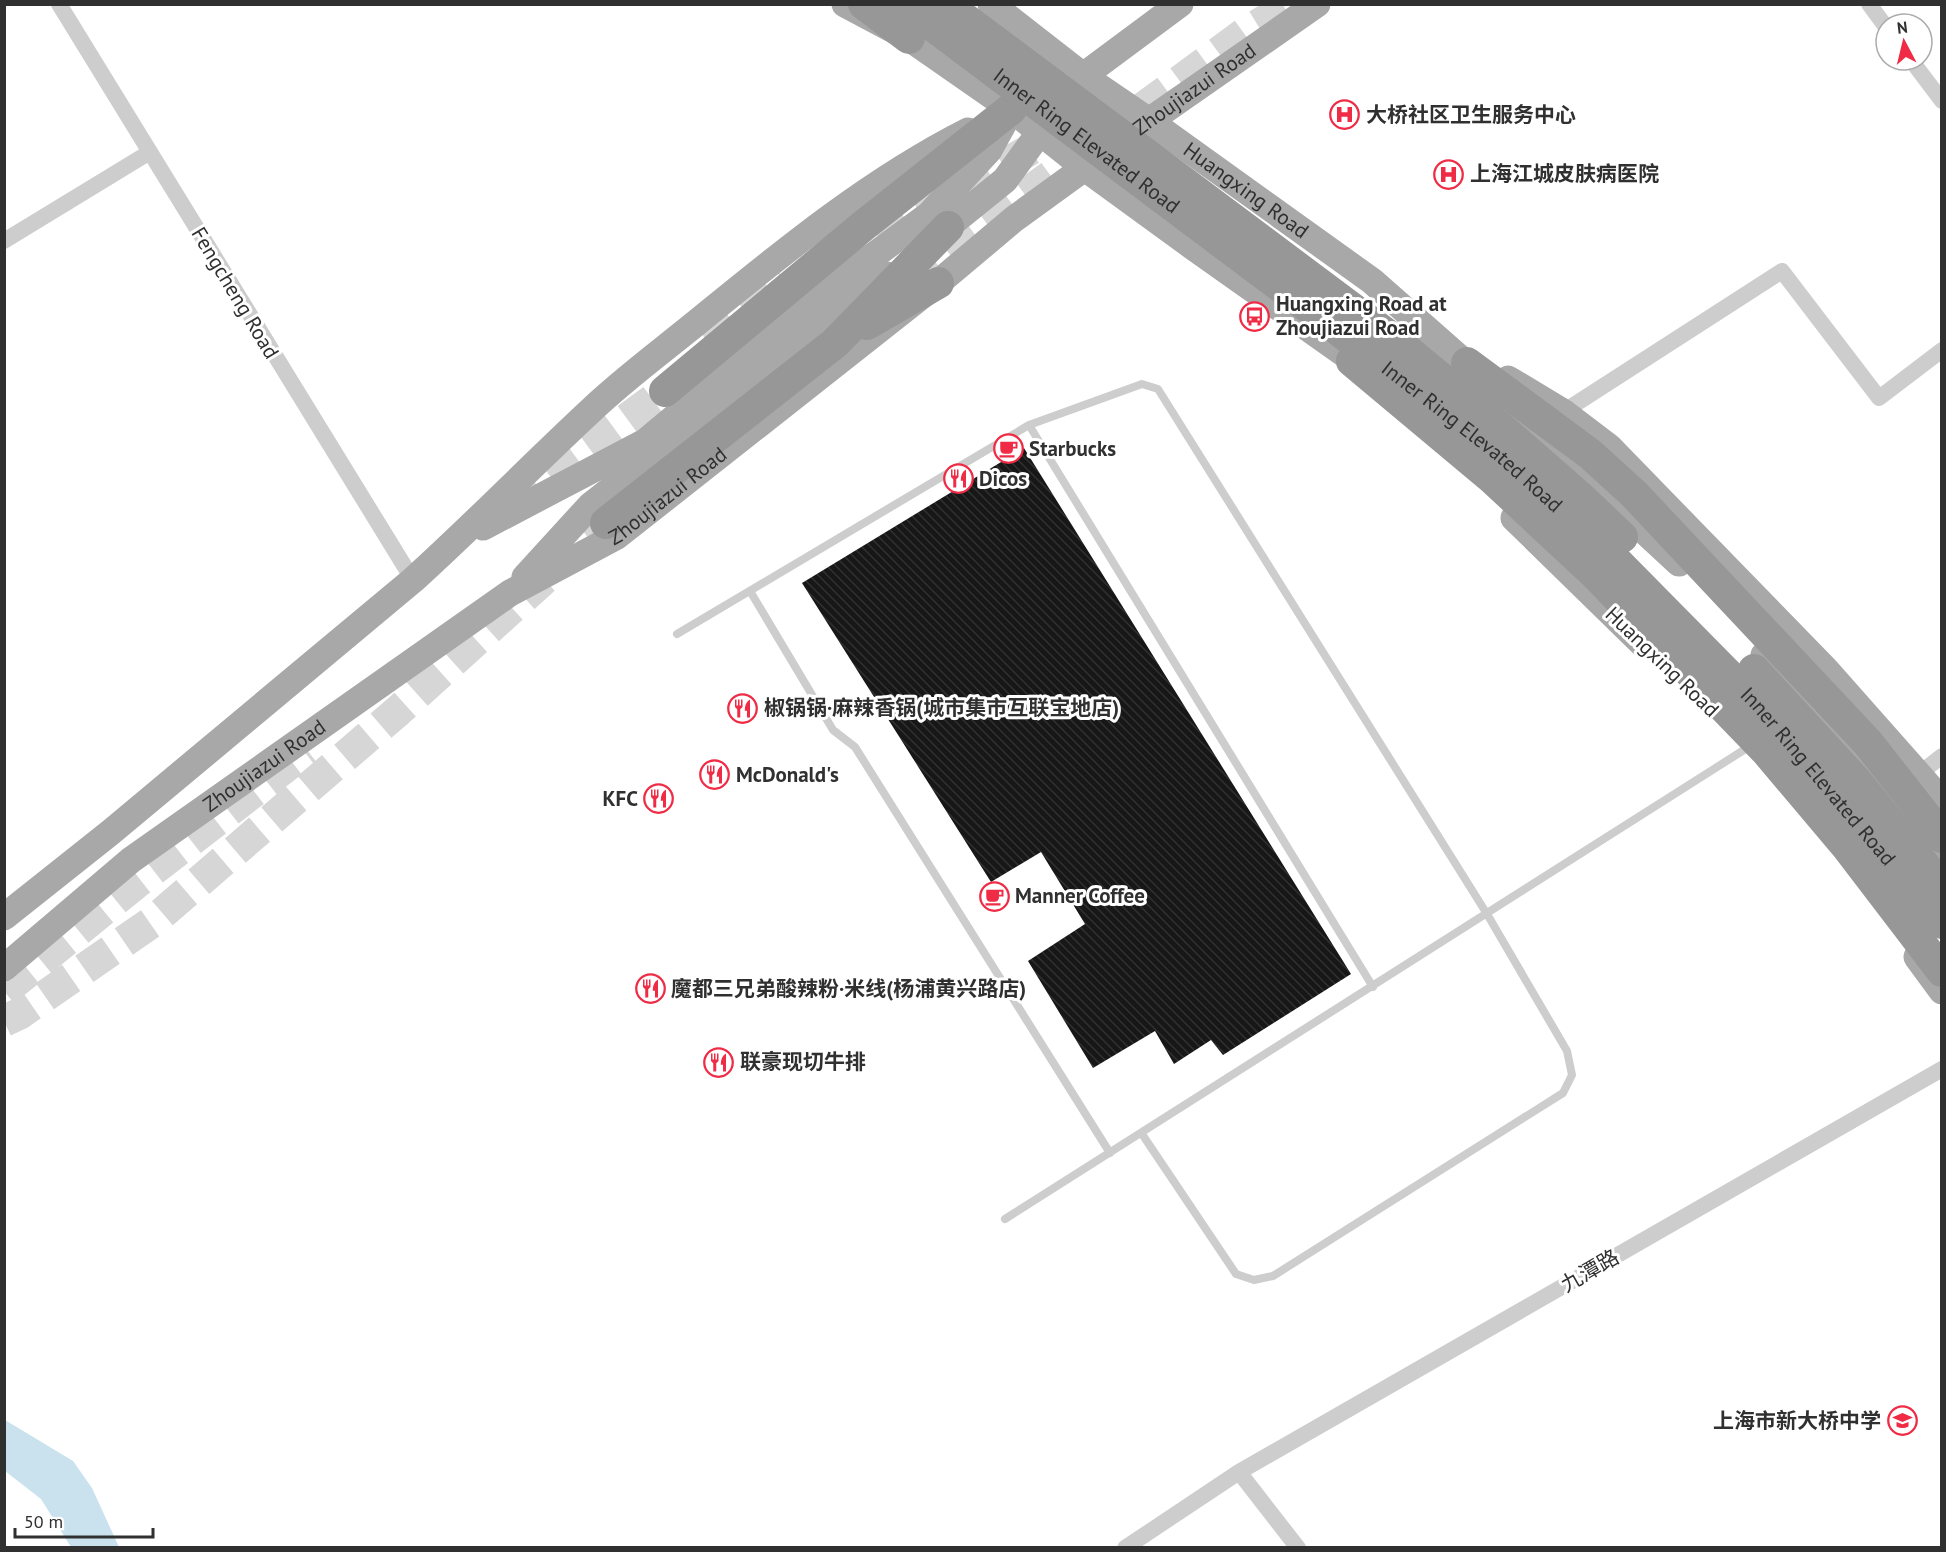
<svg xmlns="http://www.w3.org/2000/svg" width="1946" height="1552" viewBox="0 0 1946 1552" font-family="'PT Sans','Noto Sans SC',sans-serif">
<style>
.water{fill:#c9e2ee}
.building{fill:url(#building-back-hatch)}
.lines{fill:none;stroke-linecap:round;stroke-linejoin:round}
.highway-tunnel{stroke:#d6d6d6;stroke-width:32;stroke-dasharray:32 16;stroke-linecap:butt}
.lane{stroke:#cdcdcd;stroke-width:8}
.street{stroke:#cdcdcd;stroke-width:16}
.primary{stroke:#a8a8a8;stroke-width:27}
.highway{stroke:#979797;stroke-width:32}
.highway-bridge{stroke:#979797;stroke-width:32}
.labels{text-anchor:middle;stroke-width:6;stroke-linejoin:round;paint-order:stroke}
.street-label{font-size:21px;fill:#303030;stroke:#fff}
.poi-label{font-size:21px;font-weight:bold;fill:#303030;stroke:#fff;text-anchor:start}
</style>
<defs>
<pattern id="building-back-hatch" width="6" height="6" patternUnits="userSpaceOnUse" patternTransform="scale(1.5)"><rect width="6" height="6" fill="#171717"/><path d="M-1 5l2 2M0 0l6 6M5-1l2 2" fill="none" stroke="#303030"/></pattern>
</defs>
<rect width="100%" height="100%" fill="#fff"/>
<!-- water -->
<path class="water" d="M5,1420l68,41 19,27 27,59h-48l-30,-48 -36,-28z"/>
<!-- building -->
<path class="building" d="M1024,448l327,526 -128,81 -12,-15 -37,24 -19,-33 -62,37 -65,-107 57,-37 -44,-72 -50,30 -189,-299z"/>
<g class="lines">
<!-- highway-tunnel -->
<path class="highway-tunnel" d="M835,258l85,-44 113,-66
M909,280l339,-249 44,-27
M700,331l32,-21 53,-27
M511,504l154,-113
M547,563l79,-62
M4,991l131,-107 172,-134
M4,1021l15,-7 133,-92 246,-211 146,-132"/>
<!-- lane -->
<path class="lane" d="M1029,425l344,562
M750,591l83,139 22,17 255,406
M677,634l352,-209 113,-41 16,5 329,525 80,137 5,24 -9,18 -290,183 -19,4 -18,-6 -94,-140
M1005,1219l742,-471"/>
<!-- street -->
<path class="street" d="M59,4l354,576
M1869,4l17,23
M1911,60l31,41
M4,241l146,-89
M1563,412l219,-141 97,127 63,-48
M1919,774l23,-18
M1239,1472l59,76
M1125,1548l114,-76 703,-403"/>
<!-- primary -->
<g class="primary">
<path d="M845,4l64,34 102,71 74,59 107,78 178,126"/>
<path id="s1" d="M991,4l92,72 66,45 223,160 110,97"/>
<path d="M1041,95l42,-19 97,-72"/>
<path d="M932,239l73,-59 46,-63"/>
<path d="M1508,379l55,33 46,35 217,223 116,131"/>
<path d="M1520,416l159,147"/>
<path d="M1514,518l129,126"/>
<path d="M483,527l162,-85 186,-155 98,-72 60,-65 22,-40"/>
<path d="M525,577l65,-71 296,-231"/>
<path d="M1764,655l104,115 74,91"/>
<path d="M4,917l107,-85 302,-252c64,-58 124,-120 187,-178 34,-31 71,-58 106,-87 82,-67 167,-136 262,-184"/>
<path d="M1917,957l25,34"/>
<path id="s2" d="M4,968l127,-108 379,-267 107,-57 321,-253 76,-64 135,-98 168,-117"/>
</g>
<!-- highway -->
<path class="highway" d="M864,4l45,34
M867,324l71,-41
M1352,361l141,118 101,94 173,179 81,96 94,123
M1467,363l123,91 44,40 234,249 74,94
M665,391l198,-165 148,-117
M606,523l229,-180 113,-116"/>
<!-- highway-bridge -->
<g class="highway-bridge">
<path id="s3" d="M904,4l432,324 166,129 100,90 156,158 184,218"/>
<path d="M945,4l452,338 98,81 86,75 41,39"/>
<path d="M1754,670l102,111 86,106"/>
</g>
</g>
<!-- icons -->
<defs>
<symbol id="hospital-ring" viewBox="-11 -11 22 22"><circle r="9.5" fill="#fff" stroke="#ef2b45" stroke-width="1.5"/><path d="M-5-5h3v3.5h4V-5h3V5h-3V1.5h-4V5h-3Z" fill="#ef2b45"/></symbol>
<symbol id="bus-ring" viewBox="-11 -11 22 22"><circle r="9.5" fill="#fff" stroke="#ef2b45" stroke-width="1.5"/><path d="M-5-6H5V4H4V6H2V4H-2V6H-4V4H-5ZM-3.5-4V0h7V-4ZM-3.5 1.2v1.5H-2V1.2ZM2 1.2v1.5H3.5V1.2Z" fill="#ef2b45"/></symbol>
<symbol id="cafe-ring" viewBox="-11 -11 22 22"><circle r="9.5" fill="#fff" stroke="#ef2b45" stroke-width="1.5"/><path d="M-5.5-4.5H6V0H3Q3 3.5 0 3.5H-2.5Q-5.5 3.5-5.5 0ZM3-3.2v2h1.7v-2ZM-6 4.5H4V6H-6Z" fill="#ef2b45"/></symbol>
<symbol id="restaurant-ring" viewBox="-11 -11 22 22"><circle r="9.5" fill="#fff" stroke="#ef2b45" stroke-width="1.5"/><path d="M-5-6h1v4h1v-4h1v4h1v-4h1v5L-1.5 .5V6h-2V.5L-5-1ZM5-6V6H3V1.5H1.5Q1.5-4 5-6Z" fill="#ef2b45"/></symbol>
<symbol id="school-ring" viewBox="-11 -11 22 22"><circle r="9.5" fill="#fff" stroke="#ef2b45" stroke-width="1.5"/><path d="M0-5L7-2L0 1L-7-2ZM-4 1L0 2.5L4 1V4Q0 6-4 4Z" fill="#ef2b45"/></symbol>
</defs>
<g fill-rule="evenodd">
<use href="#hospital-ring" x="1328" y="98" width="33" height="33"/>
<use href="#hospital-ring" x="1432" y="158" width="33" height="33"/>
<use href="#bus-ring" x="1238" y="300" width="33" height="33"/>
<use href="#cafe-ring" x="992" y="432" width="33" height="33"/>
<use href="#restaurant-ring" x="942" y="462" width="33" height="33"/>
<use href="#restaurant-ring" x="726" y="692" width="33" height="33"/>
<use href="#restaurant-ring" x="698" y="758" width="33" height="33"/>
<use href="#restaurant-ring" x="642" y="782" width="33" height="33"/>
<use href="#cafe-ring" x="978" y="880" width="33" height="33"/>
<use href="#restaurant-ring" x="634" y="972" width="33" height="33"/>
<use href="#restaurant-ring" x="702" y="1046" width="33" height="33"/>
<use href="#school-ring" x="1886" y="1404" width="33" height="33"/>
</g>
<g class="labels">
<!-- street labels -->
<g class="street-label">
<text dy="7" stroke="none"><textPath href="#s2" startOffset="1482">Zhoujiazui Road</textPath></text>
<text dy="7" stroke="none"><textPath href="#s3" startOffset="228">Inner Ring Elevated Road</textPath></text>
<text dy="7" stroke="none"><textPath href="#s1" startOffset="316">Huangxing Road</textPath></text>
<text transform="translate(235 293) rotate(59)" y="7">Fengcheng Road</text>
<text dy="7" stroke="none"><textPath href="#s3" startOffset="714">Inner Ring Elevated Road</textPath></text>
<text dy="7" stroke="none"><textPath href="#s2" startOffset="816">Zhoujiazui Road</textPath></text>
<text transform="translate(1662 662) rotate(44)" y="7">Huangxing Road</text>
<text dy="7" stroke="none"><textPath href="#s2" startOffset="330">Zhoujiazui Road</textPath></text>
<text dy="7" stroke="none"><textPath href="#s3" startOffset="1200">Inner Ring Elevated Road</textPath></text>
<text transform="translate(1590 1271) rotate(-30)" y="7">九潭路</text>
</g>
<!-- poi labels -->
<g class="poi-label">
<text x="1366" y="122">大桥社区卫生服务中心</text>
<text x="1470" y="181">上海江城皮肤病医院</text>
<text x="1276" y="311">Huangxing Road at<tspan x="1276" dy="24">Zhoujiazui Road</tspan></text>
<text x="1029" y="456">Starbucks</text>
<text x="979" y="486">Dicos</text>
<text x="764" y="715">椒锅锅·麻辣香锅(城市集市互联宝地店)</text>
<text x="736" y="782">McDonald's</text>
<text x="638" y="806" text-anchor="end">KFC</text>
<text x="1015" y="903">Manner Coffee</text>
<text x="671" y="996">魔都三兄弟酸辣粉·米线(杨浦黄兴路店)</text>
<text x="740" y="1069">联豪现切牛排</text>
<text x="1881" y="1428" text-anchor="end">上海市新大桥中学</text>
</g>
</g>
<!-- border -->
<rect width="1946" height="1552" fill="none" stroke="#303030" stroke-width="12"/>
<!-- north arrow -->
<g transform="translate(1904 42) rotate(353)"><circle r="28" fill="#ffffff" stroke="#acacac" stroke-width="1.5"/>
<path d="M0-4.5L10 22L0 15L-10 22Z" fill="#ef2b45"/>
<text y="-9" font-size="16" font-weight="bold" text-anchor="middle" fill="#303030">N</text>
</g>
<!-- scale -->
<path d="M15 1528v9h138v-9" fill="none" stroke="#303030" stroke-width="3"/>
<text x="24" y="1528" font-size="18" fill="#303030" stroke="#ffffff" stroke-width="4.5" paint-order="stroke">50 m</text>
</svg>
